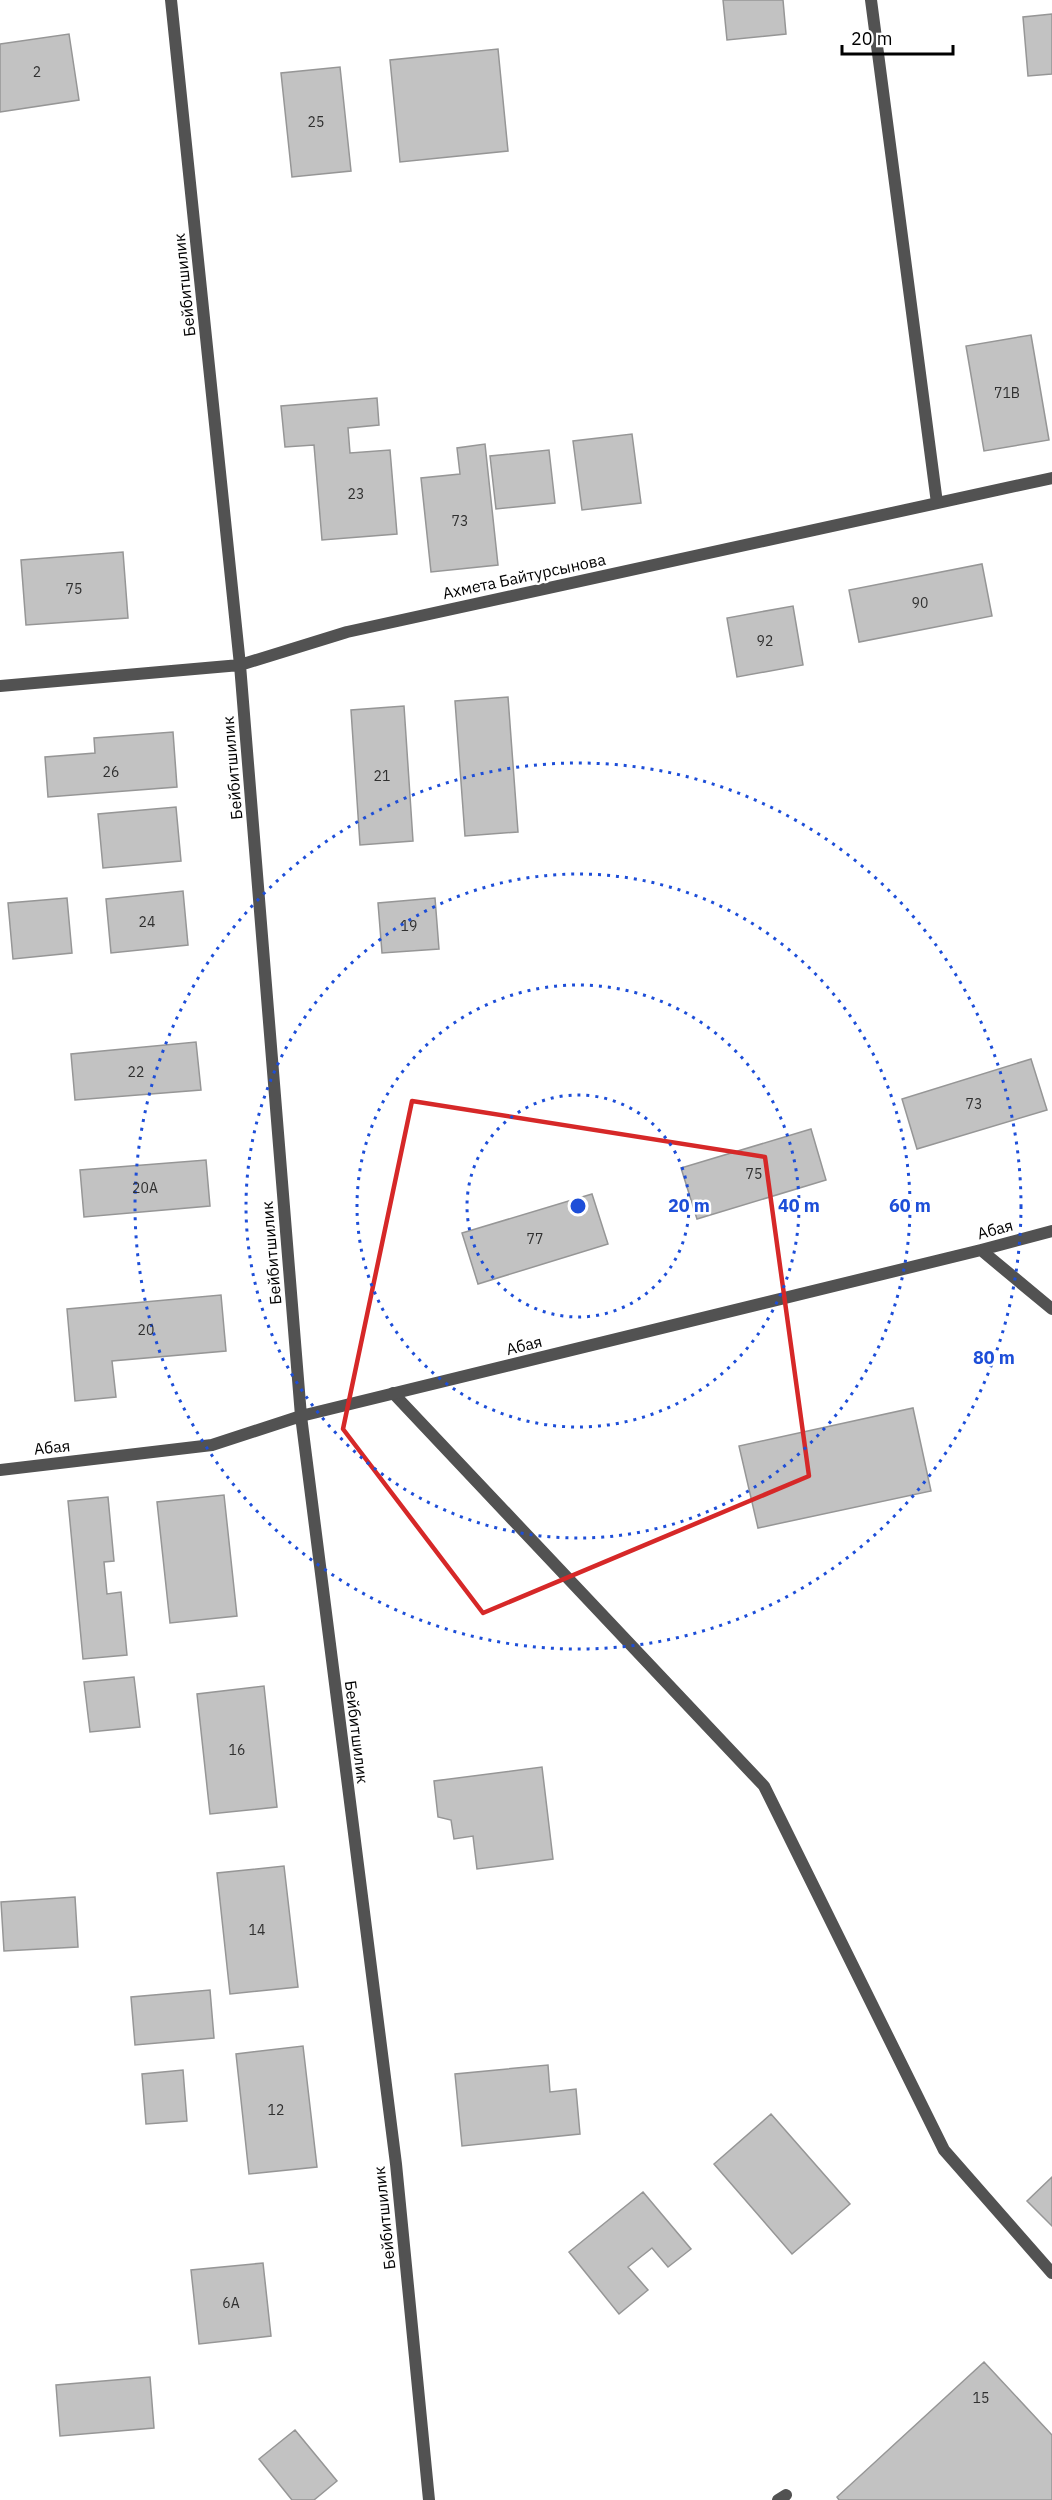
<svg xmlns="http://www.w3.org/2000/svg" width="1052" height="2500" viewBox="0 0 1052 2500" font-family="'IBM Plex Sans',sans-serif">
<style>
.building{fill:#c2c2c2;stroke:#969696;stroke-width:1.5}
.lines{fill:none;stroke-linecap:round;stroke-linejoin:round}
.lane{stroke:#525252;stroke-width:12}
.street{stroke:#525252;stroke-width:12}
.marked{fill:none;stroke:#d62828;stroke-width:4.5;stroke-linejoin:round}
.ring{fill:none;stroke:#1d4ed8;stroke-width:3;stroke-dasharray:3 6}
.labels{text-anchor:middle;stroke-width:5;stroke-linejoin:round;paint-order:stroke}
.number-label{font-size:14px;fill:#303030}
.street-label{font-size:16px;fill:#000;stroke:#fff}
.centre{fill:#1d4ed8;stroke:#fff;stroke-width:3}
.ring-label{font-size:18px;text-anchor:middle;font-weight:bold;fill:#1d4ed8;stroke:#fff;stroke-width:5;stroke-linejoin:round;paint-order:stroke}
</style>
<rect width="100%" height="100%" fill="#fff"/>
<!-- building -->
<path class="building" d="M723,0h60l3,34 -59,6z
M1052,14v60l-24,2 -5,-59z
M69,34l10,66 -79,12v-68z
M498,49l10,102 -108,11 -10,-102z
M340,67l11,104 -59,6 -11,-104z
M1031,335l18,105 -65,11 -18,-105z
M377,398l2,27 -31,3 2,25 40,-3 7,84 -75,6 -8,-95 -29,2 -4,-41z
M632,434l9,69 -59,7 -9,-69z
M485,444l13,121 -67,7 -10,-94 39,-4 -3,-26z
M549,450l6,53 -59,6 -6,-53z
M123,552l5,66 -102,7 -5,-65z
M982,564l10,52 -133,26 -10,-52z
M793,606l10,59 -66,12 -10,-59z
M508,697l10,135 -53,4 -10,-135z
M404,706l9,135 -53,4 -9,-135z
M173,732l4,55 -129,10 -3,-40 50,-4 -1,-15z
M176,807l5,54 -78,7 -5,-54z
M183,891l5,54 -77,8 -5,-54z
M67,898l5,55 -59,6 -5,-56z
M435,898l4,51 -57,4 -4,-50z
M196,1042l5,48 -126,10 -4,-46z
M1031,1059l16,51 -130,39 -15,-50z
M811,1129l15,51 -129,39 -16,-51z
M206,1160l4,46 -126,11 -4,-47z
M592,1194l16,50 -130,40 -16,-51z
M221,1295l5,56 -114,10 4,36 -41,4 -8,-92z
M913,1408l18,83 -173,37 -19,-82z
M224,1495l13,121 -67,7 -13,-121z
M108,1497l6,64 -10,1 3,32 14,-2 6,63 -44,4 -15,-158z
M134,1677l6,50 -50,5 -6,-50z
M264,1686l13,121 -67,7 -13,-120z
M542,1767l11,92 -76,10 -4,-33 -19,3 -3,-19 -13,-3 -4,-36z
M284,1866l14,121 -68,7 -13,-121z
M75,1897l3,50 -74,4 -3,-49z
M210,1990l4,48 -79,7 -4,-48z
M303,2046l14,121 -68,7 -13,-120z
M548,2065l2,27 26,-3 4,45 -118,12 -7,-72z
M183,2070l4,51 -41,3 -4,-50z
M771,2114l79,90 -58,50 -78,-90z
M1052,2177v49l-25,-25z
M643,2192l48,57 -23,18 -16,-19 -24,19 20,23 -29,24 -50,-62z
M263,2263l8,73 -72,8 -8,-74z
M984,2362l68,73v65h-213l-2,-3z
M150,2377l4,51 -94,8 -4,-51z
M295,2430l42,51 -23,19h-22l-33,-41z"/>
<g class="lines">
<!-- lane -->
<path class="lane" d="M393,1393l371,393 180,364 108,123
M778,2500l8,-5"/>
<!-- street -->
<path class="street" d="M171,0l69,665 61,751 95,748 33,336
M871,0l66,503
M0,686l240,-21 107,-33 705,-154
M981,1250l71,59
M0,1470l212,-25 89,-29 680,-166 71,-19"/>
</g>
<!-- marked area -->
<path class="marked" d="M412,1101l353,56 44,319 -326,137 -140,-184z"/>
<!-- distance rings -->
<g class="ring">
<circle cx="578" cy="1206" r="111"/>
<circle cx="578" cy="1206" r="221"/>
<circle cx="578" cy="1206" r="332"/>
<circle cx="578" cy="1206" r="443"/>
</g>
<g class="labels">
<!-- number labels -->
<g class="number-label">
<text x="37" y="77">2</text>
<text x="316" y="127">25</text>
<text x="1007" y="398">71В</text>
<text x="356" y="499">23</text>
<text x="460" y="526">73</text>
<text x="74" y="594">75</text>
<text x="920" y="608">90</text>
<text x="765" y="646">92</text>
<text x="111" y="777">26</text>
<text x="382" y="781">21</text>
<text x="147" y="927">24</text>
<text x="409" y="931">19</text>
<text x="136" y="1077">22</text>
<text x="974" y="1109">73</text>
<text x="754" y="1179">75</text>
<text x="145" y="1193">20А</text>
<text x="535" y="1244">77</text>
<text x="146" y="1335">20</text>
<text x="237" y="1755">16</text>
<text x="257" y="1935">14</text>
<text x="276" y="2115">12</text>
<text x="231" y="2308">6А</text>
<text x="981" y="2403">15</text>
</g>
<!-- street labels -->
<g class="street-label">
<text transform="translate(184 285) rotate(-96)" y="6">Бейбитшилик</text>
<text transform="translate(524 576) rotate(-12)" y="6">Ахмета Байтурсынова</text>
<text transform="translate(232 768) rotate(-95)" y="6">Бейбитшилик</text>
<text transform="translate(995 1229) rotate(-15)" y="6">Абая</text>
<text transform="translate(271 1253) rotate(-95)" y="6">Бейбитшилик</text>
<text transform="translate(524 1345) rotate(-14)" y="6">Абая</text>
<text transform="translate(52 1447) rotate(-6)" y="6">Абая</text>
<text transform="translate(357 1732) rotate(83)" y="6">Бейбитшилик</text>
<text transform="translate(384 2218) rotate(-96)" y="6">Бейбитшилик</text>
</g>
</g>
<circle cx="578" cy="1206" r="9" class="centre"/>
<g class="ring-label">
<text x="689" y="1212">20 m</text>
<text x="799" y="1212">40 m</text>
<text x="910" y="1212">60 m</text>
<text x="994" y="1364">80 m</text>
</g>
<!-- scale -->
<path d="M842 45v9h111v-9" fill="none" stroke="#000000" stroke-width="3"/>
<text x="851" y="45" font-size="18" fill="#000000" stroke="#ffffff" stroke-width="4.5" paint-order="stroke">20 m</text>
</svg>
